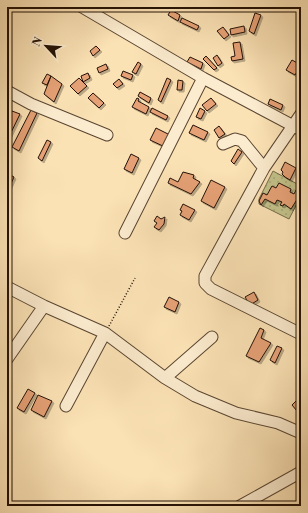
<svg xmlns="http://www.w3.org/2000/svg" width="308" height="513" viewBox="0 0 308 513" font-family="'Libre Bodoni',serif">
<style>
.grass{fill:url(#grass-dots);stroke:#736a48}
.building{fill:#e6a176;stroke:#231105;filter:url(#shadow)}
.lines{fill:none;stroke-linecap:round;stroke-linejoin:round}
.minor-casing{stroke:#594531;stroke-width:13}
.path{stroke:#231105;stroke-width:1.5;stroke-dasharray:1 2;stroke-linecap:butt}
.minor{stroke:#fceccf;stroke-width:11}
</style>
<defs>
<pattern id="grass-dots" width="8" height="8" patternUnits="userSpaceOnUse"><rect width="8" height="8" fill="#c3c28a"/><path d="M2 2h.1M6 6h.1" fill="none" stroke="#a7a676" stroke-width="1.8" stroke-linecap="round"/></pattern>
<filter id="shadow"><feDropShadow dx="2" dy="2" stdDeviation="0" flood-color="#0004"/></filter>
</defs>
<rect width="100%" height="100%" fill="#fbe2b5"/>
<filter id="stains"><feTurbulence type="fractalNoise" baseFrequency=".005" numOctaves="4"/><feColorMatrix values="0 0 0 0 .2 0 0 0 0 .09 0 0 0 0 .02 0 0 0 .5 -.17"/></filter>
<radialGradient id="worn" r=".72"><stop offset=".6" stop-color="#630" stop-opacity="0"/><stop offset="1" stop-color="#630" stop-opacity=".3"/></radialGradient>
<!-- grass -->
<path class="grass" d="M273,171l28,15v10l-12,23 -30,-15v-5z"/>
<!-- building -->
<path class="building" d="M171,10l9,5 -2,6 -10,-6z
M255,13l6,2 -7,19 -5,-3z
M182,18l17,8 -2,4 -17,-8z
M244,26l1,6 -14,3 -1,-6z
M223,27l6,8 -5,4 -7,-8z
M240,42l3,17 -11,2 -1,-4 4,-1 -2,-13z
M96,46l4,4 -7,6 -3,-5z
M217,55l5,8 -4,3 -5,-8z
M206,56l11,12 -3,2 -11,-11z
M190,57l13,6 -2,6 -14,-7z
M292,60l9,5 -6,10 -9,-5z
M138,62l3,2 -5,10 -4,-2z
M106,64l2,5 -9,4 -2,-5z
M123,71l10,4 -2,5 -10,-4z
M88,73l2,5 -7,4 -2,-6z
M47,74l4,2 -4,9 -5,-2z
M51,76l11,8 -8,18 -10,-8z
M79,78l8,8 -9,8 -8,-8z
M167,78l4,2 -10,22 -3,-2z
M119,79l4,5 -6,4 -4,-4z
M178,80l5,1 -1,9h-5z
M140,92l11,6 -2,5 -11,-7z
M93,93l11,10 -5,5 -11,-10z
M137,98l2,1 -1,2 11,6 -3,7 -14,-7z
M211,98l5,6 -9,7 -5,-6z
M270,99l13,6 -2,5 -13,-6z
M152,108l16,8 -2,4 -16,-8z
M200,108l5,3 -4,8 -5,-2z
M31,110l6,3 -18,38 -7,-4z
M12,111l8,3 -13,27v-19z
M193,125l15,7 -4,8 -15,-7z
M219,126l6,8 -6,4 -5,-8z
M156,128l14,7 -5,12 -15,-7z
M47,140l4,2 -9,19 -4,-3z
M238,149l4,3 -8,12 -3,-3z
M131,154l8,4 -7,15 -8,-4z
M285,162l11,6 -6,12 -5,-3 -3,-3 1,-2 -2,-2z
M183,172l11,3 -1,3 7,4 -9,12 -23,-11 2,-5 8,4z
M9,174l5,3 -5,11 -2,-1z
M211,180l14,7 -11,21 -13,-7z
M279,183l12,6 -1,3 4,2 2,-4 5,3 -10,16 -7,-5 -1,2 -3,-1 2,-3 -5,-2 -2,4 -10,-5 -4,6 -2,-4 4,-8 4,2 5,-9 4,2z
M183,204l12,6 -6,10 -9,-5 2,-4 -2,-1z
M157,216l4,3 4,-2 -1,7 -5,6 -5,-3 3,-4 -3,-2z
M254,292l4,8 -8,5 -5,-8z
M169,297l10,5 -4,10 -11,-5z
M260,328l4,2 -3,8 10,5 -12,19 -13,-6z
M277,346l5,2 -7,15 -5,-3z
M28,389l7,4 -11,19 -7,-4z
M38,395l14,6 -8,16 -13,-7z
M301,396v11l-4,4 -5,-6z"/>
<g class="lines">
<defs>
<path id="minor" d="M82,7l121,71 98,52
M7,91l24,13 76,31
M301,114l-37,54 -59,108v7l6,6 90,45
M223,144l12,-5 7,2 22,27
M125,233l78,-155
M7,287l37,19 61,27 60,45 30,18 41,17 42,10 23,10
M7,359l37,-53
M165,378l47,-41
M66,406l39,-73
M240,506l61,-34"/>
</defs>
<!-- minor casing -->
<use href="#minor" class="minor-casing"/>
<!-- path -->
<path class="path" d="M109,326l26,-48"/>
<!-- minor -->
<use href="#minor" class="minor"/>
</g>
<!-- margin -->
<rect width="308" height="513" fill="none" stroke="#fbe2b5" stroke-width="24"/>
<rect x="8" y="8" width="292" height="497" fill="none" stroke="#231105" stroke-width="2"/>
<rect x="12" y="12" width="284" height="489" fill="none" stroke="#231105"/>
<!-- north arrow -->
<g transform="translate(46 46) rotate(296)" stroke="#fceccf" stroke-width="3" paint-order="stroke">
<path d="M0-3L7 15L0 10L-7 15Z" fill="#231105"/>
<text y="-6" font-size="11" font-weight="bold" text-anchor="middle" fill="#231105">N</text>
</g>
<rect width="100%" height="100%" filter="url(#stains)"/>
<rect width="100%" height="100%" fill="url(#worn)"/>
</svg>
